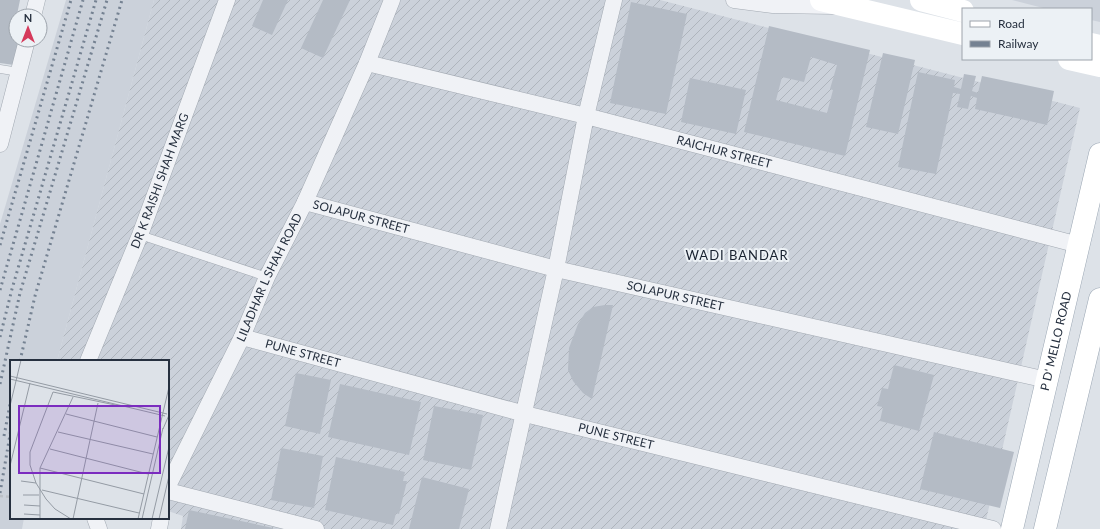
<svg xmlns="http://www.w3.org/2000/svg" width="1100" height="529" viewBox="0 0 1100 529" font-family="Lato,sans-serif">
<style>
.built{fill:#cbd1da}
.industrial{fill:url(#industrial-furrows)}
.building{fill:#b4bbc5;fill-rule:evenodd}
.lines{fill:none;stroke-linecap:round;stroke-linejoin:round}
.service-casing{stroke:#a2a9b2;stroke-width:9}
.minor-casing{stroke:#a2a9b2;stroke-width:17}
.primary-casing{stroke:#9ba7b4;stroke-width:23}
.path{stroke:#bbc0c6;stroke-width:2.5;stroke-dasharray:3 3;stroke-linecap:butt}
.service{stroke:#f0f2f6;stroke-width:8}
.minor{stroke:#f0f2f6;stroke-width:16}
.secondary{stroke:#fff;stroke-width:22}
.primary{stroke:#fff;stroke-width:22}
.rail{stroke:#758292;stroke-width:3;stroke-dasharray:2 4;stroke-linecap:butt}
.labels{text-anchor:middle;stroke-width:4;stroke-linejoin:round;paint-order:stroke}
.street-label{font-size:12px;fill:#26303f;stroke:#ecf1f5}
.neighbourhood-label{font-size:13px;letter-spacing:1px;fill:#18212f;stroke:#ecf1f5}
.inset-road{fill:none;stroke:#949ba4;stroke-width:1}
.view{fill:#7b2cbf;fill-opacity:0.15;stroke:#7b2cbf;stroke-width:2}
.inset-edge{fill:none;stroke:#26303f;stroke-width:2}
</style>
<defs>
<pattern id="industrial-furrows" width="10" height="10" patternUnits="userSpaceOnUse"><rect width="10" height="10" fill="#cbd1da"/><path d="M-1 1l2-2M0 10L10 0M9 11l2-2" fill="none" stroke="#aeb4bc"/></pattern>
</defs>
<rect width="100%" height="100%" fill="#dde2e8"/>
<!-- built -->
<path class="built" d="M66,0h88l-97,361h-46v157h13l-2,11h-22v-305z
M1012,0h88v22l-9,-2v-11h-44z"/>
<!-- industrial -->
<path class="industrial" d="M154,0h506l420,108 -96,421h-803l2,-13 -15,-5v-150h-111z"/>
<!-- building -->
<path class="building" d="M0,0h20l-8,39 7,1 -5,25 -14,-2z
M263,0h25l-16,35 -20,-9z
M323,0h27l-27,58 -22,-10z
M631,2l56,12 -21,100 -56,-11z
M769,26l101,24 -25,106 -101,-24zM811,57l26,8 -7,24 3,1 -6,23 -51,-13 6,-23 22,5z
M883,53l32,7 -17,74 -32,-7z
M918,72l37,8 -1,7 7,2 3,-15 12,2 -4,15 6,2 4,-17 72,15 -7,34 -72,-16 2,-11 -6,-2 -3,13 -11,-2 3,-13 -7,-1 -17,81 -38,-7z
M690,78l56,12 -10,44 -55,-12z
M605,305h8l-21,94 -9,-6 -10,-12 -5,-11 1,-22 9,-24 7,-11 8,-6z
M894,365l40,10 -15,56 -39,-10 3,-14 -6,-1 5,-18 6,1z
M296,373l35,7 -11,54 -35,-8z
M340,384l81,18 -12,53 -81,-18z
M434,406l49,9 -12,55 -48,-10z
M934,432l80,20 -14,56 -80,-19z
M281,448l42,8 -9,52 -43,-8z
M336,457l69,15 -2,9h4l-8,33 -3,-1 -3,12 -68,-15z
M422,477l47,12 -10,40h-50z
M189,510l84,18v1h-88z"/>
<g class="lines">
<defs>
<path id="service" d="M0,69l19,3
M140,235l127,42"/>
<g id="minor">
<path d="M734,0l39,5 61,1"/>
<path d="M33,16l4,-16"/>
<path id="s1" d="M367,63l219,53 493,129"/>
<path d="M0,144l27,-104"/>
<path id="s2" d="M305,202l251,67 491,111"/>
<path id="s3" d="M242,337l283,77 468,115"/>
<path id="s4" d="M88,361l52,-126 87,-235"/>
<path id="s5" d="M168,486l74,-149 25,-60 38,-75 62,-139 25,-63"/>
<path d="M168,491l148,38"/>
<path d="M95,518l4,11"/>
<path d="M159,529l2,-11"/>
<path d="M498,529l58,-260 30,-153 28,-116"/>
</g>
<g id="primary">
<path id="s6" d="M1012,529l88,-375"/>
<path d="M1045,529l55,-230"/>
</g>
</defs>
<!-- service casing -->
<use href="#service" class="service-casing"/>
<!-- minor casing -->
<use href="#minor" class="minor-casing"/>
<!-- primary casing -->
<use href="#primary" class="primary-casing"/>
<!-- path -->
<path class="path" d="M0,496l11,1"/>
<!-- service -->
<use href="#service" class="service"/>
<!-- minor -->
<use href="#minor" class="minor"/>
<!-- secondary -->
<path class="secondary" d="M821,0l142,34
M921,0l42,11
M1091,44l9,2
M1069,59l31,7"/>
<!-- primary -->
<use href="#primary" class="primary"/>
<!-- rail -->
<path class="rail" d="M0,245l71,-245
M0,290l83,-290
M0,337l12,-48 84,-289
M20,361l15,-65 87,-296
M0,384l20,-91 87,-293
M4,436l7,-37
M0,493l11,-64"/>
</g>
<g class="labels">
<!-- street labels -->
<g class="street-label">
<text dy="4" stroke="none"><textPath href="#s1" startOffset="368">RAICHUR STREET</textPath></text>
<text dy="4" stroke="none"><textPath href="#s4" startOffset="194">DR K RAISHI SHAH MARG</textPath></text>
<text dy="4" stroke="none"><textPath href="#s2" startOffset="58">SOLAPUR STREET</textPath></text>
<text dy="4" stroke="none"><textPath href="#s5" startOffset="232">LILADHAR L SHAH ROAD</textPath></text>
<text dy="4" stroke="none"><textPath href="#s2" startOffset="382">SOLAPUR STREET</textPath></text>
<text dy="4" stroke="none"><textPath href="#s6" startOffset="193">P D' MELLO ROAD</textPath></text>
<text dy="4" stroke="none"><textPath href="#s3" startOffset="63">PUNE STREET</textPath></text>
<text dy="4" stroke="none"><textPath href="#s3" startOffset="387">PUNE STREET</textPath></text>
</g>
<!-- neighbourhood labels -->
<g class="neighbourhood-label">
<text x="737" y="260">WADI BANDAR</text>
</g>
</g>
<!-- overview -->
<g transform="translate(10 360)">
<rect width="159" height="159" fill="#dde2e8"/>
<path class="inset-road" d="M0,16l157,38M0,19l155,37M0,46l11,-46M56,54l91,23M153,69l6,-14M48,72l95,22M40,89l98,25M0,106l20,-83M30,108l104,26M11,121l15,2M32,130l97,23M13,135h16M14,145l16,1M14,154l16,1M30,159v-51l33,-71M61,159l-16,-10 -9,-10 -10,-16 -6,-18v-13l23,-60 67,14M63,159l25,-116M128,159l31,-132M132,159l21,-91M142,159l17,-72M149,159l10,-43"/>
<path class="view" d="M9,46h141v67h-141z"/>
<rect width="159" height="159" class="inset-edge"/>
</g>
<!-- legend -->
<rect x="962" y="8" width="130" height="52" fill="#ecf1f5" stroke="#9da4ac"/>
<rect x="970" y="21" width="20" height="6" fill="#ffffff" stroke="#9da4ac"/>
<text x="998" y="28" font-size="12" fill="#26303f">Road</text>
<rect x="970" y="41" width="20" height="6" fill="#758292" stroke="#9da4ac"/>
<text x="998" y="48" font-size="12" fill="#26303f">Railway</text>
<!-- north arrow -->
<g transform="translate(28 28)"><circle r="19" fill="#ecf1f5" stroke="#9da4ac"/>
<path d="M0-3L7 15L0 10L-7 15Z" fill="#d5395b"/>
<text y="-6" font-size="11" font-weight="bold" text-anchor="middle" fill="#26303f">N</text>
</g>
</svg>
